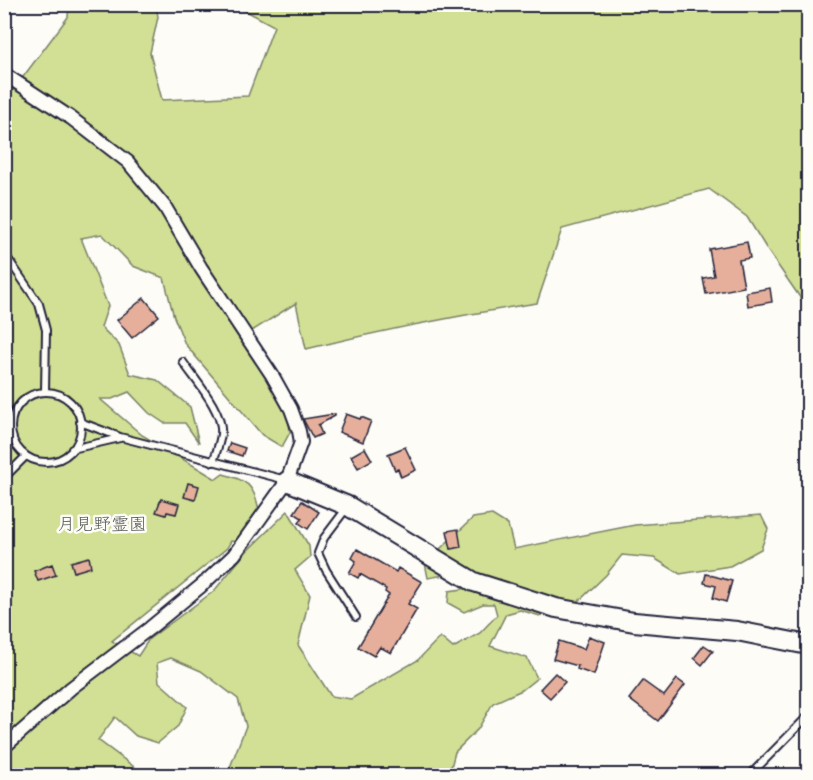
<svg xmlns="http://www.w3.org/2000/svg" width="813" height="780" viewBox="0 0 813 780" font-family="Delius,'Klee One',sans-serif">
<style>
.green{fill:#d1e094;stroke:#7a8168;stroke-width:1.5}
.building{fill:#e6af9b;stroke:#22223b;stroke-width:1.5}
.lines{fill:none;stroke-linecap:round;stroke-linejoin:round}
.lane-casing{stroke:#22223b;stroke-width:10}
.street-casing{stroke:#22223b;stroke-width:16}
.secondary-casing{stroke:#22223b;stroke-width:22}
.lane{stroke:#fdfcf7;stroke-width:6}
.street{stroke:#fdfcf7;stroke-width:12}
.secondary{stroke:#fdfcf7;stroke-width:18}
.labels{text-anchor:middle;stroke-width:5;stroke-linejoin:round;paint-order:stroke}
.park-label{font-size:18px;fill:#575b56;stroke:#fdfcf7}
</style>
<rect width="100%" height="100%" fill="#fdfcf7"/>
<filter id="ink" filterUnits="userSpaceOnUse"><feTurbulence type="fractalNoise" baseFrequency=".0167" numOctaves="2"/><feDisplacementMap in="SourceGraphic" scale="12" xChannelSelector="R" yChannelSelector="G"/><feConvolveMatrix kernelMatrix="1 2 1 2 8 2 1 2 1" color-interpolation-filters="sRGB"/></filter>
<g filter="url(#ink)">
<!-- green -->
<path class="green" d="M69,5h87l2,12 -8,36 12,47 86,-4 26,-70 -39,-21h573v304l-40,-58 -21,-34 -38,-28 -147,40 -25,74c-78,12 -155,27 -231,46l-10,-46 -55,35 47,76 2,18 -8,15 -20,-12 -77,-91 -11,-27 -10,-39 -31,-12 -31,-32 -21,4 27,68 -7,21 18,18 11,29 27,6 33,27 9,36 -14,-20h-21l-15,-10 -20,-21 -17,7h-12l42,36 74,44 7,-5c24,6 31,11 36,36l-22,32 -6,-1 -4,7 -115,93 26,15 11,-17 65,-48 33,-40 41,-40 21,35 1,11 -15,13 15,25 -12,50 33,51 20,3 67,-39 22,-23 13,11 27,-15 17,-18 -3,-11h-11l-19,8 -16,-9 1,-12 14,-2 4,-18 -39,7 -3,-15 48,-45 19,-3 16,10 6,24 121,-24 126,-10 7,14 -7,20 -31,17 -50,8 -26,-16 -32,-3 -16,20 -26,25 -40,16 -20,-6 -14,4 -16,32 37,12 10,20 -15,12 -29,13 -15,26 -23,23 -6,23h-222l19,-49 -8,-27 -37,-28 -30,-13 -14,5 2,19 28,25 -9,19 -20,17 -22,-7 -21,-19 -17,23 43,32 2,3h-138l-1,-685 7,3 57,-76z"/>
<!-- building -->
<path class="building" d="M747,242l3,16 -11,2 5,27 -38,7 -3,-16 11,-2 -5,-27z
M770,288l2,14 -24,4 -2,-14z
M144,298l15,18 -27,22 -15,-18z
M335,414v2l-17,9 4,9 -9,4 -10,-19z
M346,414l14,5 1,-2 10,4 -8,21 -24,-10z
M230,443l15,5 -3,8 -15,-5z
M405,447l11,23 -15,7 -3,-8 -3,1 -7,-16z
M365,448l7,12 -14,8 -7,-12z
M188,483l11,3 -4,14 -11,-3z
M161,499l18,5 -3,10 -9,-2 -1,3 -10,-3z
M302,501l17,11 -11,17 -9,-6 3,-5 -8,-5z
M458,529l3,18 -10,2 -4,-18z
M357,549l39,23 2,-4 24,14 -14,22 9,5 -26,44 -11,-6 -6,9 -16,-9 31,-52 -4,-3 1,-3 -26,-15 -2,4 -9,-5 7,-12 -4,-3z
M89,557l2,10 -17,5 -3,-10z
M52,564l4,11 -18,6 -4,-10z
M706,574l26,7 -6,21 -13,-4 3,-12 -12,-3z
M589,636l16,6 -11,33 -17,-6 1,-3 -25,-7 6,-18 25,8z
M704,645l9,6 -11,14 -8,-7z
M555,673l10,9 -15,16 -10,-9z
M677,679l8,6 -27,36 -29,-22 14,-18 21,15z"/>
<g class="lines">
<defs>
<path id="lane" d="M4,253l35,51 7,26 -1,62
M183,362c12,18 41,50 38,72 -1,9 -5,19 -8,28
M11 427a35 35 0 1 1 70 0a35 35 0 1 1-70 0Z
M80,422l40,15 166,43
M72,449l48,-11
M4,478l22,-22
M346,509l-22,29 -6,15 8,17 30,47
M749,776l59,-60"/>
<path id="street" d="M4,74l67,44 57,44 37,45 36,61 71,107 19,34 8,22 2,11 -14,39 -53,74 -33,31 -51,42 -79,60 -67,59"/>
<path id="secondary" d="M287,481l61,25 126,76 82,26 78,14 103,9 71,14"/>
</defs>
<!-- lane casing -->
<use href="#lane" class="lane-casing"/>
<!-- street casing -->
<use href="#street" class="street-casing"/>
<!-- secondary casing -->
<use href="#secondary" class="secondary-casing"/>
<!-- lane -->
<use href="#lane" class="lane"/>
<!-- street -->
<use href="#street" class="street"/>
<!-- secondary -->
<use href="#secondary" class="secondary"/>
</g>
</g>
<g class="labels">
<!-- park labels -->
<g class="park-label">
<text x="102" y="530">月見野霊園</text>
</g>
</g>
<!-- margin -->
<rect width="813" height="780" fill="none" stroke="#fdfcf7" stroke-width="24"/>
<rect x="12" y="12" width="789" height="756" fill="none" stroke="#22223b" stroke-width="2" filter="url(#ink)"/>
</svg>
